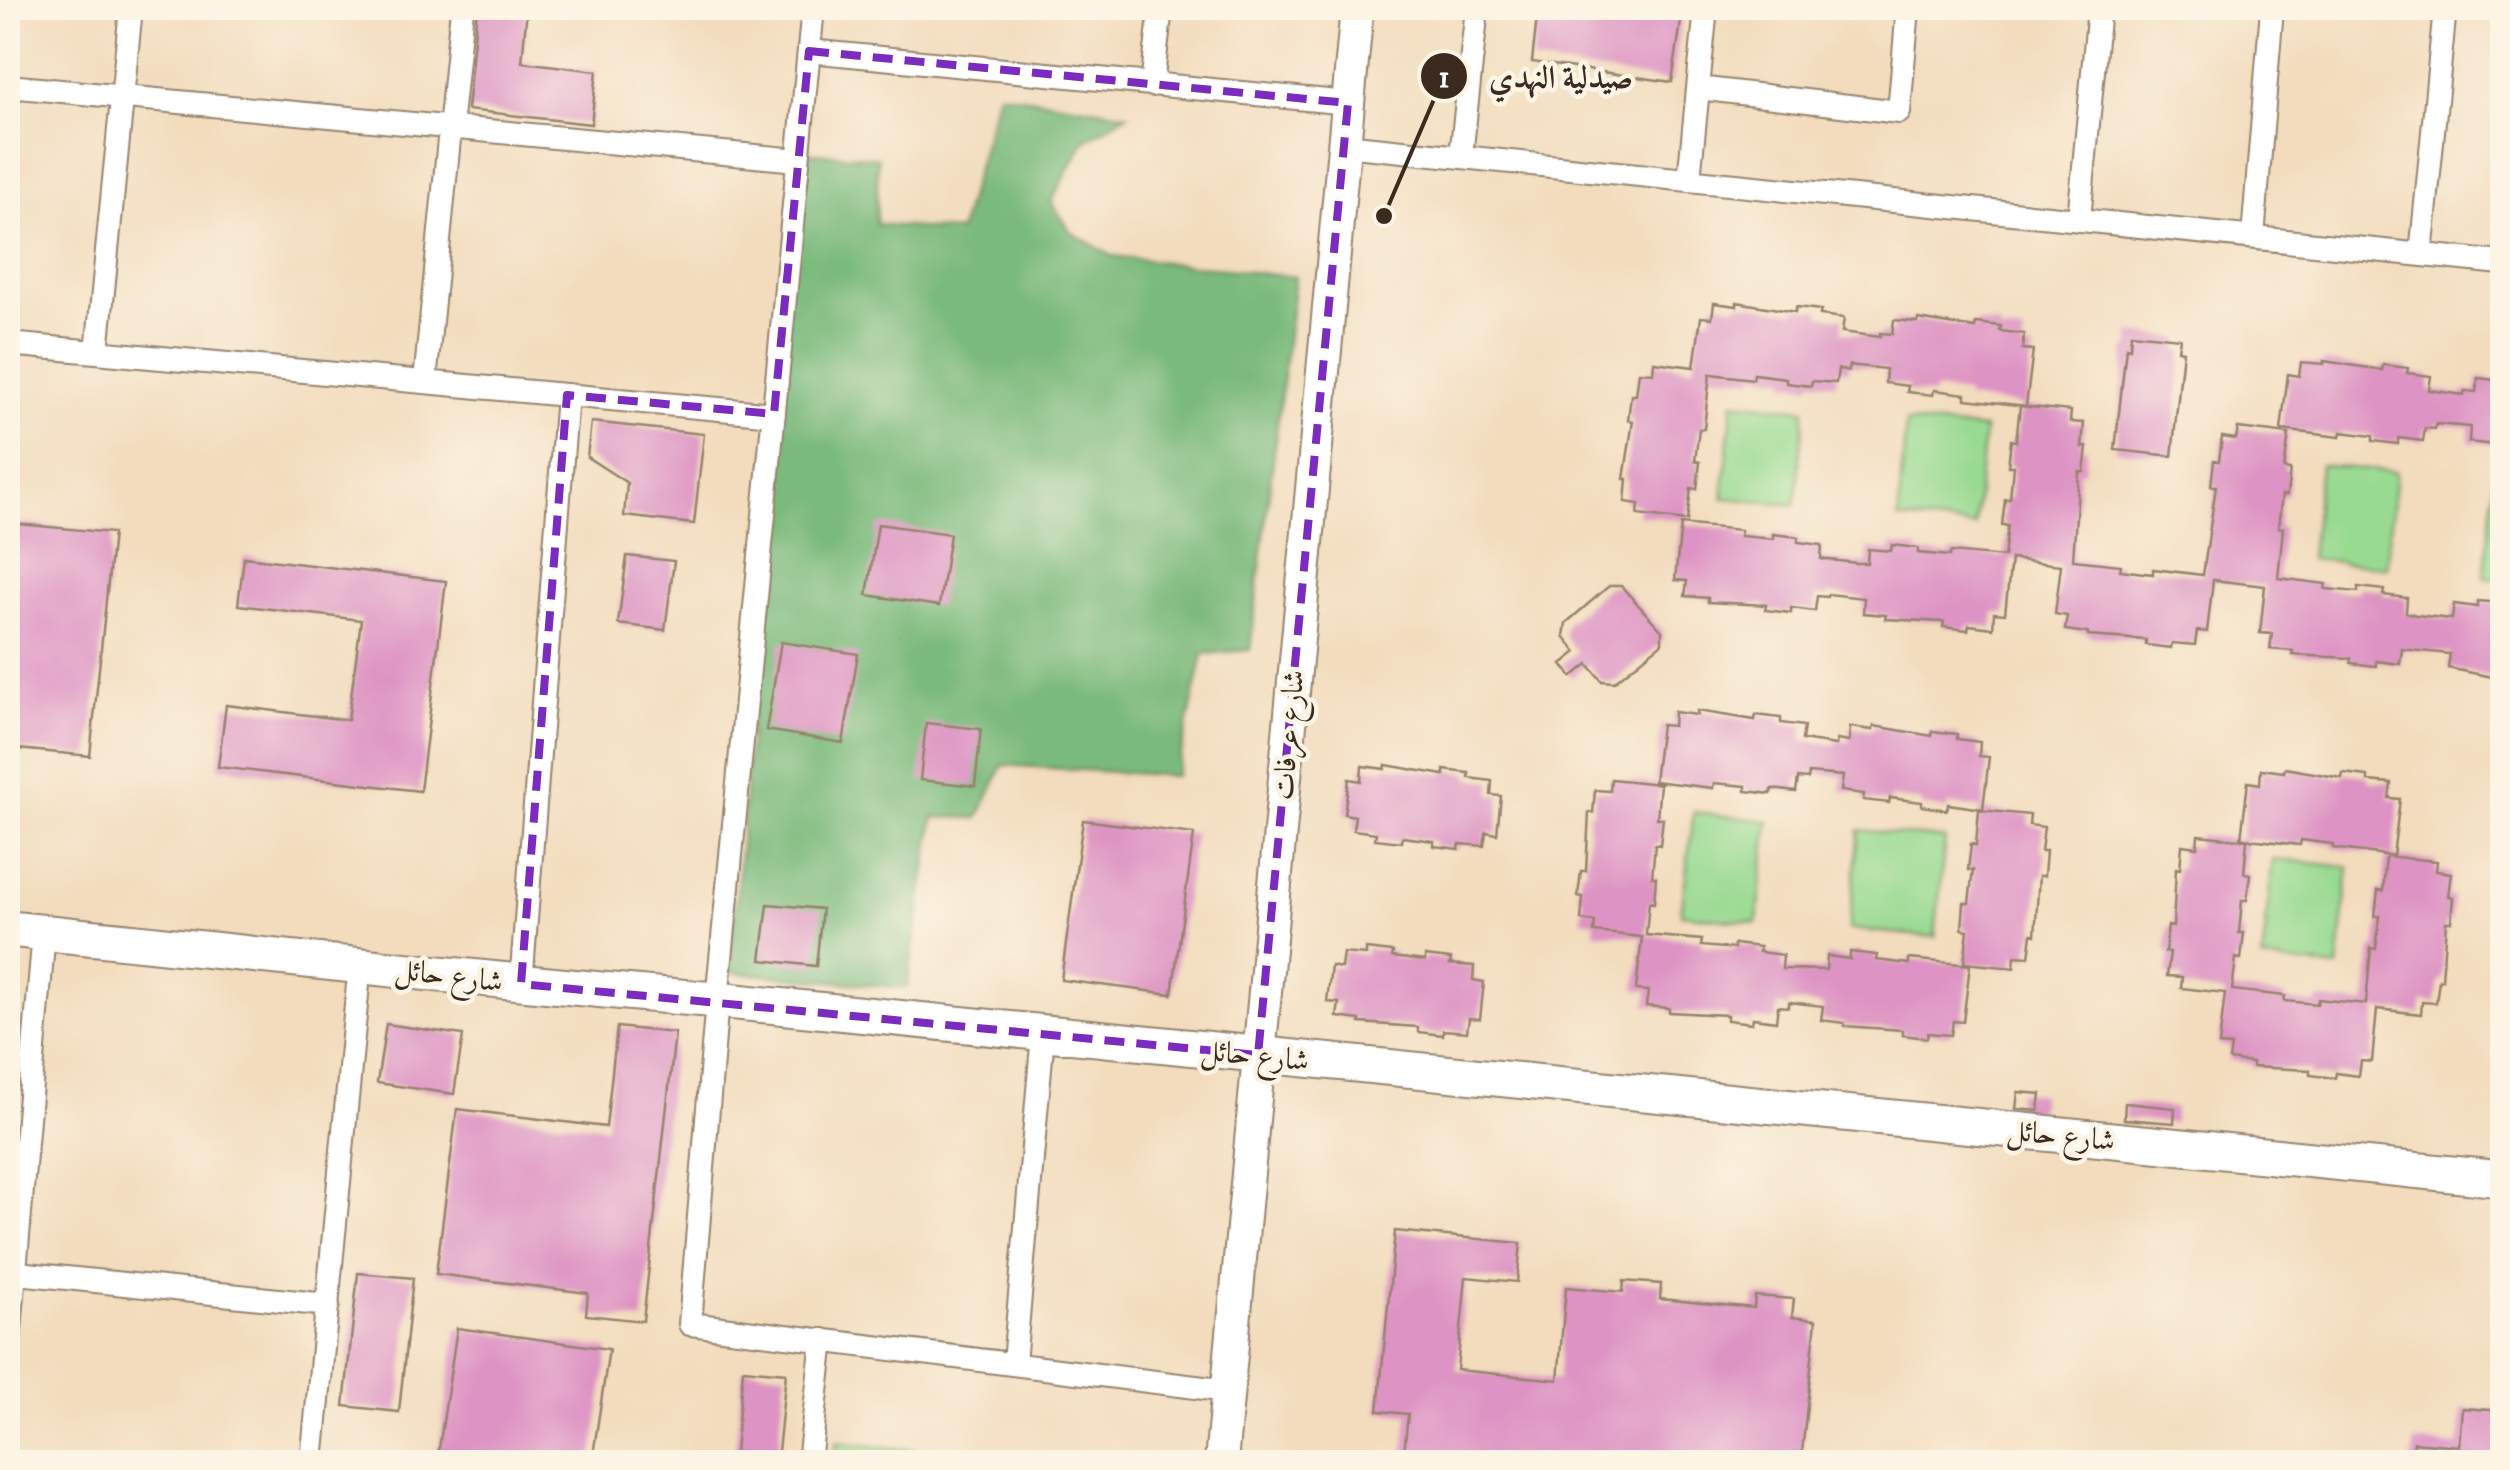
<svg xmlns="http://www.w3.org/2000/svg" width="2510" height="1470" viewBox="0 0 2510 1470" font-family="'IM FELL DW Pica',Amiri,serif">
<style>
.green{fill:#99da91;stroke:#6a8258;stroke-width:2.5}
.forest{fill:#7aba7b;stroke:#5a724c;stroke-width:2.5}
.building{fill:#dd93c3}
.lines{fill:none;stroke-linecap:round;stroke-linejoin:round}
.street-casing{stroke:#96836e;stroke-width:26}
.secondary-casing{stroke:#96836e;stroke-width:36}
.primary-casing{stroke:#96836e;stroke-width:39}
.street{stroke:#fff;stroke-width:22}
.secondary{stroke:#fff;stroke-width:32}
.primary{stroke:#fff;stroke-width:35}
.marked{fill:none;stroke:#7b2cbf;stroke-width:8;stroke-dasharray:20 12;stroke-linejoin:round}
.labels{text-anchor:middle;stroke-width:9;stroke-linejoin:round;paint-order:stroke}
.street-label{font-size:30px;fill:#3b2a1e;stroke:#fcf5e5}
.leader{fill:none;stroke:#3b2a1e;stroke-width:4}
.callout-dot{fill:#3b2a1e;stroke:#fcf5e5;stroke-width:4}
.mark-label{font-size:30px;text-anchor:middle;font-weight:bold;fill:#fff}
.callout-label{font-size:32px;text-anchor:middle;font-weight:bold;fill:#3b2a1e;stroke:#fcf5e5;stroke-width:9;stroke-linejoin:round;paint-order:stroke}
</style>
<rect width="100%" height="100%" fill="#fcf5e5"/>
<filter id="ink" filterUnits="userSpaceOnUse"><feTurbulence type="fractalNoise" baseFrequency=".01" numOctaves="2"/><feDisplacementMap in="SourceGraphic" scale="20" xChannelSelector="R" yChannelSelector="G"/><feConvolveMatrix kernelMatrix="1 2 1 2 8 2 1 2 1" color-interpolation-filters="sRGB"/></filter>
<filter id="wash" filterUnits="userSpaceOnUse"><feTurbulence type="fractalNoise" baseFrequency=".0048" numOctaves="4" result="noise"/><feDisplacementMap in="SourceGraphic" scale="40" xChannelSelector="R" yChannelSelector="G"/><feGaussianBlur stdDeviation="2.25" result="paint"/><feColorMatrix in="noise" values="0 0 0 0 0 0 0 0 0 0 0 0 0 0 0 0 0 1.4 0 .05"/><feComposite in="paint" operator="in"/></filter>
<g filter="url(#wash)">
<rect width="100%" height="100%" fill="#f2dcbd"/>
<!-- green -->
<path class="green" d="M1733,402l72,7 -10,96 -72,-7z
M1906,422l78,7 -9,97 -77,-7z
M2320,465l76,7 -10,95 -76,-8z
M2494,481l8,1v97l-18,-2z
M1694,812l75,9 -12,102 -76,-9z
M1859,830l86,9 -10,98 -86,-8z
M2273,859l76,8 -11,101 -76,-8z
M836,1442l190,20h-191z"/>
<!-- forest -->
<path class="forest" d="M998,93l130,21 -44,27 -33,61 20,30 41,24 183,21 -45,373 -47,4 -27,122 -173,-11 -25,53 -44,-1 -27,171 -177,-16 69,-820 79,6 -2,66 83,8z"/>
<g id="blocks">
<!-- building -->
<path class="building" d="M477,8h50l-5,54 75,9 -6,53 -124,-14z
M1538,8h145l-11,74 -140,-20z
M1737,302l58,10 1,-5 25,3 -1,5 24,3 -2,14 38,5v-4l12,1 2,-14 23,2 1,-3 57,9 1,-5 25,3 -1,5 24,3 -2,15 11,1 -7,56 -60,-7v-5l-32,-4 -1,5 -26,-3 1,-6 -23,-3 1,-14 -37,-4 -1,6 -10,-2 -2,14 -24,-2 -1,5 -25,-3v-5l-32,-4 -1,5 -43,-5 -6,55h-5l-4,32 5,1 -3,27 -6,-1 -4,33 -49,-6 1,-11 -14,-2 2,-23h-3l9,-58 -5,-1 3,-25h5l3,-23 14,1 1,-11 40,5 7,-50 11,1 2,-15 23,3z
M2131,333l49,5 -2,12 5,1 -11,105 -57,-6 11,-103 4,1z
M2324,361l58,9 1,-5 25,3 -1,5 24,3 -2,14 35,5 1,-4 11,1 2,-14 24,3v65l-33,-4 1,-15 -34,-3 -1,5 -10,-1 -2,13 -25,-3v6l-25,-3v-5l-32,-4 -1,5 -59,-7 7,-56 11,2 2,-14 23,2z
M2020,406l51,5 -1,11 14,1 -2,24h5l-3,25h-5l-6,88 48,5 -1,5 33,4v-5l50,6 13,-89h-5l3,-26 5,1 3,-24 14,2 2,-11 51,6 -5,35 6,1 -3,25h-5l-4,32 5,1 -5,50 48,6 -1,5 33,3v-5l26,3 -1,5 24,3 -1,14 10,3 36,4 2,-15 23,3v-6l25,2v70l-10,-1v5l-44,-9 2,-14 -48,-5 -2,15 -24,-3v5l-25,-3v-5l-58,-3v-4l-23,-2 2,-15 -12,-1 5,-47 -52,-6 -6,52 -10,-1 -2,14 -23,-2 -1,5 -25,-3v-5l-58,-4v-3l-23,-3 2,-14 -12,-2 6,-49 -50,-6 -6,55 -11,-1 -1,15 -24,-3 -1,5 -25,-3 1,-5 -59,-3 1,-4 -23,-2 1,-15 -36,-4 -1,3 -10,-1 -2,15 -24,-3v5l-26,-3 1,-5 -58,-3v-4l-23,-2 2,-15 -12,-1 6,-56 60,6 -1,6 33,3v-5l25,3v5l24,3 -1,14 35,4h11l1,-14 23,2 1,-6 26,3v5l32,3 1,-4 53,5 4,-31 -6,-1 3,-26h5l3,-33h-5l3,-26 5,1z
M591,422l113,12 -10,90 -70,-8 3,-33 -40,-26z
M8,523l105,10 -23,223 -82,-8z
M878,524l72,10 -11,72 -72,-11z
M627,556l47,5 -9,69 -47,-6z
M244,557l202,24 -26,210 -202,-24 8,-62 122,15 13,-100 -123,-15z
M1609,586h12l41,45v12l-48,39 -12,-1 -14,-17 -16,13 -10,-13 15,-12 -13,-16 2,-13z
M781,642l77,12 -15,89 -77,-13z
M1697,711l58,9 1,-5 25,3v5l23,3 -2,14 34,5 1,-5 12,2 1,-15 23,3 1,-4 58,10v-5l25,3v5l23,3 -1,14 10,1 -6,52 -35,-5 -1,6 -25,-4v-4l-32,-4 -1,5 -26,-3 1,-6 -23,-3 2,-15 -34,-3 -1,6 -10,-1 -2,14 -24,-3 -1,5 -25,-3v-5l-32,-3 -1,5 -59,-7 7,-56 12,1 1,-14 23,3z
M926,723l55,6 -6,57 -55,-6z
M1386,765l58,10v-5l25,3v5l23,3 -1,14 10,1 -4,38 -11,-2 -2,14 -24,-2 -1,5 -25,-3v-5l-32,-4 -1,5 -26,-3 1,-6 -23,-3 2,-14 -11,-2 5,-35 12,2 1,-15 23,3z
M2285,768l57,10 1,-5 25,3v5l23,2 -2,15 11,1 -7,57 -60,-8v-4l-32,-4 -1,5 -59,-7 7,-56 12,2 1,-15 23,3z
M1611,779l49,5 -3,34h6l-3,27 -5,-1 -3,33h4l-2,26 -5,-1 -3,33 56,5 -1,6 33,3v-5l26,3 -1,5 24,3 -1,14 44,1 1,-14 23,3v-7l27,3 -1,5 33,4v-5l61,6 -7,57 -10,-1 -2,14 -23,-2 -1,5 -25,-3v-5l-58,-4v-3l-23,-3 2,-14 -34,-4v5l-11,-1 -2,15 -23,-3 -1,5 -25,-3v-5l-58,-3v-4l-23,-2 2,-15 -12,-1 6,-53 -48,-5 1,-10 -14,-2 2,-23 -5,-1 3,-25h5l3,-59 4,1 2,-23 15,1z
M1979,810l51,5 -1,10 15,2 -3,24h5l-2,25h-5l-4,59 -3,-1 -3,23 -14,-1 -1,12 -50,-5 4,-33 -6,-1 2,-26h5l4,-33h-5l3,-26 5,1z
M1083,820l111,14 -22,160 -111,-14z
M2198,835l49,5 -3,33 6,1 -3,26h-5l-3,33h5l-3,26 -5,-1 -4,32 53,6 -1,5 33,3 1,-5 48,5 5,-56 5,1 4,-33h-5l3,-26 5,1 3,-35 51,5 -1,10 15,2 -3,23 5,1 -2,25h-5l-4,58h-3l-3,23 -14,-1 -1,12 -44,-5 -5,53 -11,-1 -2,15 -23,-3 -1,5 -25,-3v-5l-58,-3v-4l-23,-3 2,-14 -12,-1 6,-52 -44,-5 1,-11 -15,-1 3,-24h-5l3,-26 5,1 3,-59 4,1 2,-24 15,2z
M768,904l54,5 -6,57 -55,-6z
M1366,949l27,3 -1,5 33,4v-5l26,3 -1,5 24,2 -1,14 11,2 -4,37 -11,-1 -2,14 -24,-2v5l-25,-3v-5l-58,-4v-3l-23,-3 2,-14 -12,-1 4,-36 10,2 2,-15 23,2z
M386,1024l77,11 -9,59 -77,-11z
M617,1027l58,6 -32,288 -57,-6 2,-22 -152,-19 21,-165 149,18z
M2018,1092l23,2 -2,17 -23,-2z
M2125,1103l50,5 -1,15 -50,-4z
M1395,1231l126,12 -4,39 -51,-5 -9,93 101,10 8,-93 57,5 1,-11 37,3 -1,15 94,9 1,-12 39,3 -2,18 24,3 -15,142h-398l5,-48 -30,-3z
M358,1273l55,5 -14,134 -55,-6z
M457,1328l152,21 -17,113h-155z
M743,1369l43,4 -9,89h-43z
M2462,1408l40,3v51h-90l2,-20 45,4z"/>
</g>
</g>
<g filter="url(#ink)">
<use href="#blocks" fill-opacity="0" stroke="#96836e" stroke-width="2.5"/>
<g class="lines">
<defs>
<path id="street" d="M813,8l-96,992 -27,324 538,67
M809,51l539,52
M1152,85l9,-77
M8,86l790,74
M1698,88l201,24 9,-104
M1344,145l1158,118
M1461,156l16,-148
M1689,179l17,-171
M2079,219l20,-211
M2253,237l19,-229
M2421,255l24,-247
M8,344l766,70
M97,352l34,-344
M425,382l37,-374
M521,984l46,-589
M8,1272l320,33
M8,1353l36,-421
M1014,1363l29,-329
M312,1462l48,-498
M809,1462l14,-122"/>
<path id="secondary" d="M1221,1462l136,-1454"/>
<path id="primary" d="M8,929c236,23 472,52 709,71l1785,179"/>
</defs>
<!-- street casing -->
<use href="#street" class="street-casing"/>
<!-- secondary casing -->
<use href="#secondary" class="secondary-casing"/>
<!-- primary casing -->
<use href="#primary" class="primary-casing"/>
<!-- street -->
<use href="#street" class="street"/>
<!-- secondary -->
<use href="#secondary" class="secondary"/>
<!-- primary -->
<use href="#primary" class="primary"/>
</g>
</g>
<!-- marked area -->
<path class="marked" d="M809,51l539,52 -90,952 -737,-71 46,-589 207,19z"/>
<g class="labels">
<!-- street labels -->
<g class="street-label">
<text transform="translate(1288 735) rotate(-85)" y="10">شارع عرفات</text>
<text transform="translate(449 975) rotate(7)" y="10">شارع حائل</text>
<text transform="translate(1255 1055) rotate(6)" y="10">شارع حائل</text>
<text transform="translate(2061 1135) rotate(6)" y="10">شارع حائل</text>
</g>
</g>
<!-- callouts -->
<path class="leader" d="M1384 216L1444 76"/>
<g class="callout-dot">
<circle cx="1384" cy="216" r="10"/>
<circle cx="1444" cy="76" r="25"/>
</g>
<g class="mark-label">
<text x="1444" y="87">1</text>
</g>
<g class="callout-label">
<text x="1561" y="88">صيدلية النهدي</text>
</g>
<!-- margin -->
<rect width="2510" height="1470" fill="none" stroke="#fcf5e5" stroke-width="40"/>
</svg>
